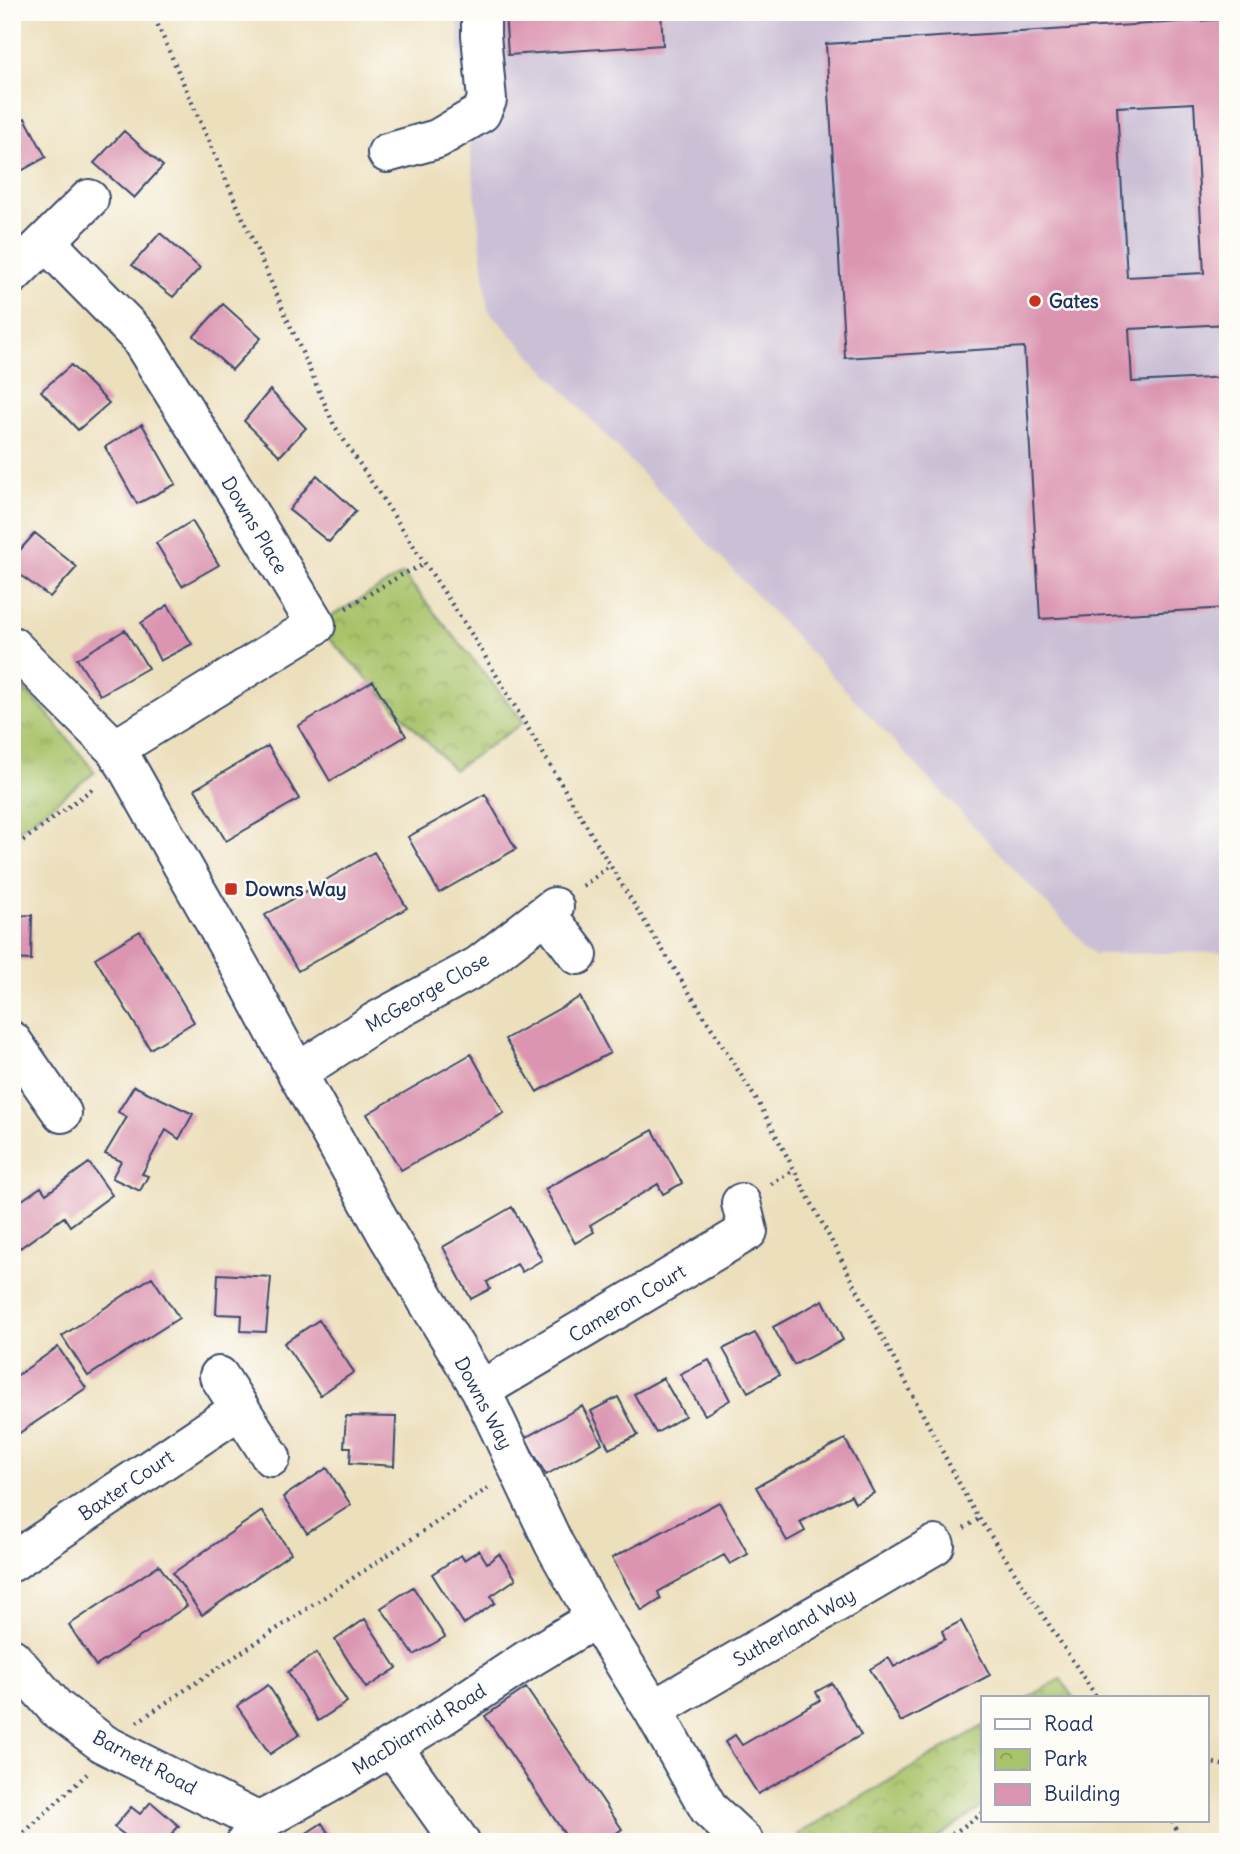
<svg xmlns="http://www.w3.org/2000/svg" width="1240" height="1854" viewBox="0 0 1240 1854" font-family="Delius,sans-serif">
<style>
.industrial{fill:#cbbfd5}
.grass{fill:url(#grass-tufts);stroke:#627964;stroke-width:2}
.park{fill:url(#park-crowns);stroke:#627964;stroke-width:2}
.building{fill:#db95b1;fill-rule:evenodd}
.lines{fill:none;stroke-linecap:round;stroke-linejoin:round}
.minor-casing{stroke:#3a496c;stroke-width:42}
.path{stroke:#3a496c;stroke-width:4.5;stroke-dasharray:2 5;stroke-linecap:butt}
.minor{stroke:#fff;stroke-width:38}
.poi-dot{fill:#c8321e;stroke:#fdfcf7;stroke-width:2.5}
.labels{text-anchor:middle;stroke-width:5;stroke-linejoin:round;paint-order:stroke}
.poi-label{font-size:19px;font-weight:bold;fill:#1b2f5e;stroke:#fdfcf7;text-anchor:start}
.street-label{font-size:19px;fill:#1b2f5e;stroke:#fdfcf7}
</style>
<defs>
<pattern id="grass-tufts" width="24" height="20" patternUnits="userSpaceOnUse" patternTransform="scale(1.75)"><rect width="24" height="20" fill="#a8c369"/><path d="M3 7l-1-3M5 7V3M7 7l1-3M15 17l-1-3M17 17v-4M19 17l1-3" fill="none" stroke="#889f5a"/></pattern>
<pattern id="park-crowns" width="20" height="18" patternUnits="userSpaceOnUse" patternTransform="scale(1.75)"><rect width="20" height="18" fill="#a8c369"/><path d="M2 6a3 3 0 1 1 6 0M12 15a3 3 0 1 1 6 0" fill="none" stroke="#889f5a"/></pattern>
</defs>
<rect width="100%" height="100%" fill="#fdfcf7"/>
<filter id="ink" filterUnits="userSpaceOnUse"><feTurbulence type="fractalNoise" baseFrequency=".0143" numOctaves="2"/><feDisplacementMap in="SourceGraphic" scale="14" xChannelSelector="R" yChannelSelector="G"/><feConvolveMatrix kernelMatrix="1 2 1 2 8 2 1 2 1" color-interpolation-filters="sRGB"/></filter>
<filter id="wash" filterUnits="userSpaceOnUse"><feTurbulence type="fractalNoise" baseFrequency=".00686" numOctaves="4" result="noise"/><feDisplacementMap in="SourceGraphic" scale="28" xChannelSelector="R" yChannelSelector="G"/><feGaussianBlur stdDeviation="1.57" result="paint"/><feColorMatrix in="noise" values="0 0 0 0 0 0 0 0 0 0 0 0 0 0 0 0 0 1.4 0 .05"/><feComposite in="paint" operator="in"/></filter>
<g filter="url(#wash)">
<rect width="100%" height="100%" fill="#ecdfbc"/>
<!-- industrial -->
<path class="industrial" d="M458,12h770v940l-134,2 -606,-644 -29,-263z"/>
<!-- grass -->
<path class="grass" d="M12,678l30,29 53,65 -83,63z"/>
<!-- park -->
<path class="park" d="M403,574l121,148 -70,48 -138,-145z
M1061,1679l12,19h-45l32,-19z
M983,1726v80l-52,36h-126l-7,-8z"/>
<g id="blocks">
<!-- building -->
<path class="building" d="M505,12h156l2,33 -155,10z
M1228,19v305l-99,5 3,53 96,-5v231l-188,11 -16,-272 -179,11 -19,-314zM1194,103l10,170 -77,4 -10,-170z
M25,118l21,39 -34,19v-51z
M124,131l39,35 -29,32 -40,-35z
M160,233l40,35 -27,29 -41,-32z
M223,304l38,34 -29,32 -38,-34z
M71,365l38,38 -31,27 -37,-39z
M270,390l36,38 -26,28 -36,-35z
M142,424l34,60 -39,20 -32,-57z
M317,475l39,36 -27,31 -40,-32z
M192,521l27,44 -37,21 -26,-43z
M35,533l42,34 -27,30 -38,-28v-10z
M168,605l24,39 -32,17 -19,-38z
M125,630l23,38 -48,27 -23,-36z
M373,681l33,55 -76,45 -32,-55z
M268,746l31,53 -73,42 -31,-52z
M485,794l31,55 -77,44 -31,-56z
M374,852l33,56 -109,63 -33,-56z
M32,915l-1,45 -19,-1v-43z
M140,931l54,91 -44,27 -55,-91z
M580,997l30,56 -73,39 -32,-53z
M471,1054l33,59 -103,57 -34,-56z
M134,1086l59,28 -14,25 -13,-9 -24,44 6,2 -8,15 -28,-13 9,-17 -16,-7 22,-37 -9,-5z
M653,1130l29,53 -19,11 -5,-10 -68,41 4,7 -19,11 -30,-54z
M89,1163l23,32 -42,31 -6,-9 -44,31 -4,-7 -4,2v-36l29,-20 5,7z
M512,1207l30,53 -20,12 -5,-8 -30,18 3,7 -19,10 -28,-52z
M218,1274l53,3 -5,55 -25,-1 1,-16 -26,-1z
M152,1277l27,41 -91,58 -26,-40z
M823,1300l20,40 -49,25 -21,-38z
M319,1320l35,52 -34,23 -36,-52z
M755,1333l24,42 -31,17 -25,-43z
M58,1347l28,41 -74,50v-59z
M709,1360l21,40 -25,15 -25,-41z
M663,1378l22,38 -29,17 -22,-39z
M618,1397l20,38 -29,14 -18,-38z
M582,1406l20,37 -56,32 -21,-37z
M346,1416l50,1 -2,49 -44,-3 1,-16h-7z
M845,1439l29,54 -19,10 -4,-8 -51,27 5,9 -18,10 -31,-54z
M327,1468l24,37 -44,28 -24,-36z
M719,1502l29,52 -18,10 -6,-9 -66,37 3,7 -19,12 -30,-53z
M262,1511l29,42 -89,62 -29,-42z
M479,1550l8,13 12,-9 17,25 -25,17 4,7 -31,21 -32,-50 29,-19 3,5z
M159,1565l28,41 -91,60 -27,-41z
M413,1587l32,50 -31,18 -33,-47z
M365,1619l32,49 -31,20 -31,-48z
M961,1621l29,54 -89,47 -31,-53 19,-11 5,9 51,-28 -3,-8z
M316,1653l31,49 -29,19 -30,-49z
M832,1683l29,52 -103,59 -33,-52 10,-7 7,10 78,-45 -4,-8z
M268,1685l32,49 -30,20 -33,-48z
M526,1688l96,141 -18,13h-34l-85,-126z
M151,1802l28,24 -12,13 3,3h-42l2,-3 -16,-12 17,-20 9,7z
M322,1823l12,19h-41z"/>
</g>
</g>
<g filter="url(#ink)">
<use href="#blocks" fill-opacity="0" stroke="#3a496c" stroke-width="2"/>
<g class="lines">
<defs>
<path id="minor" d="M387,153l50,-14 44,-26 6,-13 -6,-65v-23
M46,242l93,95 105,168 72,120 -201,124
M12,275l77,-76
M12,646l103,103 10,15 120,212 52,97 91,163 93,154 73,154 42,74 57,92 56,99 35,33
M546,913l32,42
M12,1041l50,72
M297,1073l78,-51 103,-56 76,-59
M219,1376l52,81
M481,1390l267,-159 -7,-28
M12,1562l228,-153
M12,1658l44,50 48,36 155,78
M653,1710l282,-165
M392,1746l68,96
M246,1842l13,-20 76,-42 106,-63 87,-58 68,-41"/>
</defs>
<!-- minor casing -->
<use href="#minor" class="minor-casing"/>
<!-- path -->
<path class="path" d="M152,12l182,413 140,213 146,244 141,225 209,397 127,194
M346,608l57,-34 22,-10
M12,849l84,-63
M583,886l27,-21
M771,1184l23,-14
M964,1528l15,-9
M137,1722l351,-234
M1207,1762l21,4
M1172,1821l12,21
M14,1842l73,-68
M941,1842l42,-29"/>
<!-- minor -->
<use href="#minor" class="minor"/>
</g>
</g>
<!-- markers -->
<g class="poi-dot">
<circle cx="1035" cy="301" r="7"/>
<rect x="224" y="882" width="14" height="14" rx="3.5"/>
</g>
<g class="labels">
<!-- poi labels -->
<g class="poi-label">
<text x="1049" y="308">Gates</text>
<text x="245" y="896">Downs Way</text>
</g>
<!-- street labels -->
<g class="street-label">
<text transform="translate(255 525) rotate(59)" y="7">Downs Place</text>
<text transform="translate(427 992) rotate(-30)" y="7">McGeorge Close</text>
<text transform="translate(627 1303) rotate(-31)" y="7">Cameron Court</text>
<text transform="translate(484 1403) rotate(62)" y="7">Downs Way</text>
<text transform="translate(126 1485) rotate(-34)" y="7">Baxter Court</text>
<text transform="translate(794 1627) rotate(-30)" y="7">Sutherland Way</text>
<text transform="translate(419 1729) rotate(-32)" y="7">MacDiarmid Road</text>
<text transform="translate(145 1762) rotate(28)" y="7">Barnett Road</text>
</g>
</g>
<!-- margin -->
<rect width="1240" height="1854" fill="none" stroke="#fdfcf7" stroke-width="42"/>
<!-- legend -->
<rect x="981" y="1696" width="228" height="126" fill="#fdfcf7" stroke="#a3aaba" stroke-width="2"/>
<rect x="995" y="1719" width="35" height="10" fill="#ffffff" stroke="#a3aaba" stroke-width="2"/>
<text x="1044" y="1731" font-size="21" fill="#1b2f5e">Road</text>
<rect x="995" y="1749" width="35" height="21" fill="url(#park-crowns)" stroke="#a3aaba" stroke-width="2"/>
<text x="1044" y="1766" font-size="21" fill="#1b2f5e">Park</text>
<rect x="995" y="1784" width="35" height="21" fill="#db95b1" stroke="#a3aaba" stroke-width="2"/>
<text x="1044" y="1801" font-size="21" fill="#1b2f5e">Building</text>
</svg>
